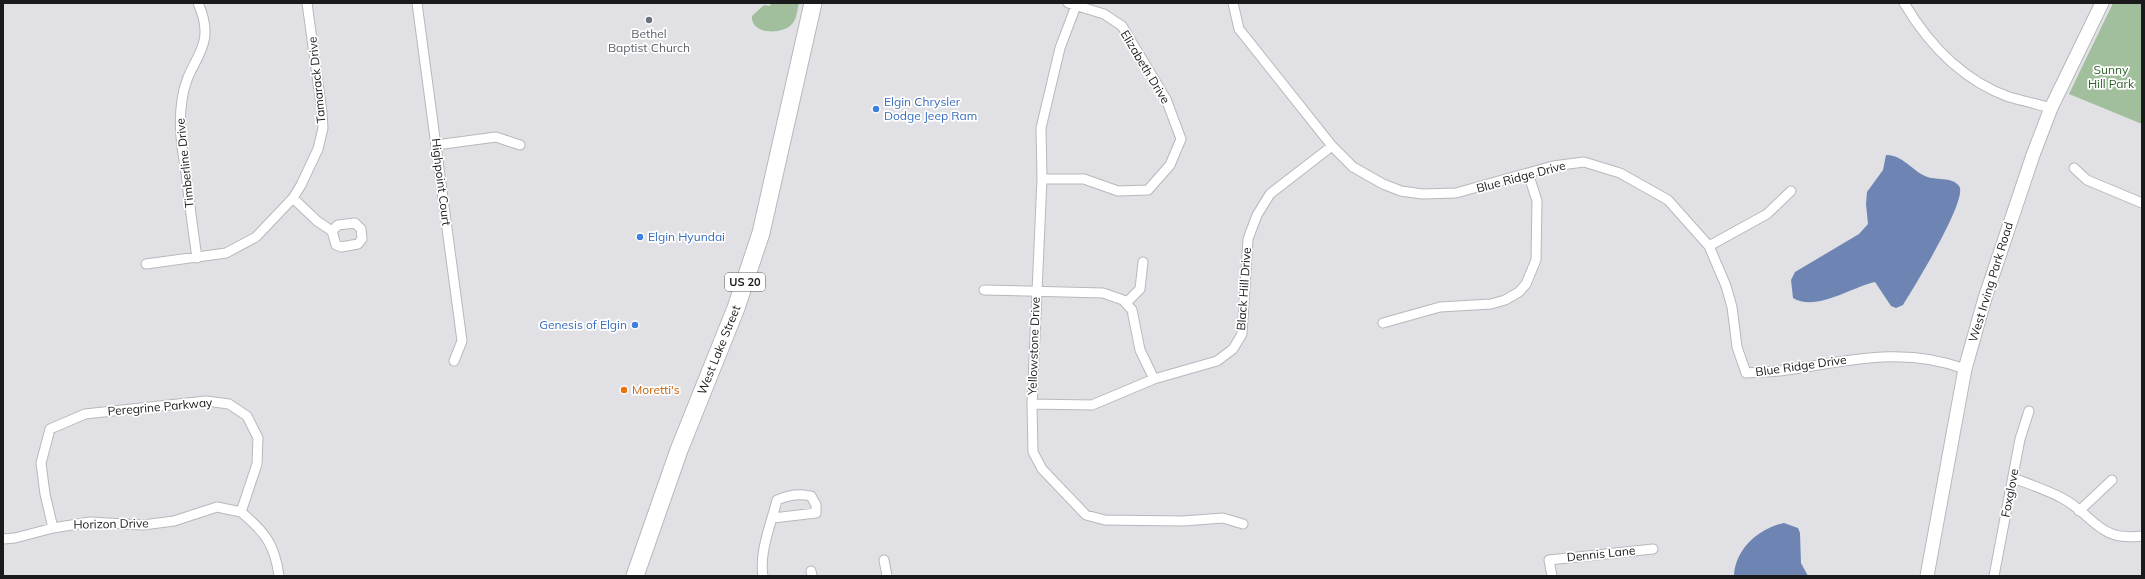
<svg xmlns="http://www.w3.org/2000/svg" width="2145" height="579" viewBox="0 0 2145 579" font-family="Mulish,sans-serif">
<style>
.green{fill:#a1bf9c}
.water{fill:#6e85b3}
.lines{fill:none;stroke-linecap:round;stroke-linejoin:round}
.street-casing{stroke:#b8b7bc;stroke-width:11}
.secondary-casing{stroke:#b8b7bc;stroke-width:15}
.highway-casing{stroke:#b8b7bc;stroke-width:19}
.street{stroke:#fff;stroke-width:9}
.secondary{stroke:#fff;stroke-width:13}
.highway{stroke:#fff;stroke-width:17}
.worship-dot{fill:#6b7280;stroke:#fff;stroke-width:1.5}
.shop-dot{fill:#3f7fe0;stroke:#fff;stroke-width:1.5}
.food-dot{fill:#e8710a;stroke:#fff;stroke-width:1.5}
.labels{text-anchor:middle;stroke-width:3.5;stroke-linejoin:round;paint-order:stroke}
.shield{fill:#fff;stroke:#5f5e5f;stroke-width:1}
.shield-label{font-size:11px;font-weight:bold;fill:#1a191b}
.worship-label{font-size:12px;fill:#5b616d;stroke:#fff}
.street-label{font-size:12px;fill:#1a191b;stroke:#fff}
.park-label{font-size:12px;fill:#306329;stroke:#fff}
.shop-label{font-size:12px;fill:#366cbe;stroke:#fff;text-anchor:start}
.food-label{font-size:12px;fill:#c56008;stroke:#fff;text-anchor:start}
</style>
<rect width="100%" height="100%" fill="#e1e1e5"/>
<!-- green -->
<path class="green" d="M771,3h28c-2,7 -2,16 -7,21 -9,11 -42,11 -40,-8l12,-11 6,1z
M2113,3h29v121l-73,-30z"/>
<!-- water -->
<path class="water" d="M1886,155c15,-1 26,15 39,21 10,5 27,0 34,10 10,12 -46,103 -56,119l-7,3 -5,-2 -16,-24c-23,5 -59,30 -82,16l-2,-18 4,-8 64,-38 9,-10 -2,-20 1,-12 16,-22z
M1784,523l14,5 2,5 1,30 7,13h-74c1,-27 25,-48 50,-53z"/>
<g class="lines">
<defs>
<path id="street" d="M417,3l45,338 -8,20
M1077,3l-17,45 -19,80 1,51 -10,225 1,48 9,17 44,46 19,5 78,1 40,-3 20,6
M1233,3l6,26 93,117 21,21 30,17 18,7 21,3 34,-1 97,-27 31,-4 36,11 48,27 41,46 17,40 6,21 5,40 9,26c11,-1 23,-1 34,-2 64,-9 122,-26 185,-2
M1904,3c25,42 58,77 105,94 14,4 28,7 42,11
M436,145l60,-8 24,8
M2074,168l13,12 55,23
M1042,179h42l34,12 30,-1 22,-25 11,-26 -15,-40 -44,-73 -18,-12 -36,-11
M293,198l24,23 15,10 4,14 5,2 17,-3 4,-5 -1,-10 -6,-6 -17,2 -6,6
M1709,246l58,-32 24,-23
M197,258c-4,-28 -8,-57 -11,-85 -4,-25 -8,-48 -4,-73 5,-42 37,-50 16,-97
M146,264l80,-11 30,-16 37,-39 8,-13 17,-36 5,-21 -1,-16 -15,-109
M984,290l119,3 20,7 9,10 8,40 14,29
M1126,303l14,-14 3,-27
M1383,323l57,-16 51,-3 14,-4 14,-8 7,-8 10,-24 1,-59 -9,-28
M1032,404l60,1 62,-26 63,-18 16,-12 9,-15 6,-95 9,-24 13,-21 62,-48
M2013,478c16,6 34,12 49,20 32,17 36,44 80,38
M2079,511l33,-31
M53,528l-8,-34 -4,-31 9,-34 35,-15 121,-13 23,3 18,12 11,22 -1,26 -16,48c24,20 34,33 38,64
M3,539l12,-1 38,-10 37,-6 53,3 31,-4 43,-14 24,5
M884,560l3,16
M811,571l1,5
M763,576c-4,-24 8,-52 14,-76 11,-5 22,-7 34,-4l5,9v8l-43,5
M1552,576l-3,-16 104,-11
M1994,576l26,-137 9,-28"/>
<path id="secondary" d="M1927,576l38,-207 20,-71 48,-143 18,-47 51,-105"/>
<path id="highway" d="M635,576l44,-126 57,-142 25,-75 52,-230"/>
</defs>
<!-- street casing -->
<use href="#street" class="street-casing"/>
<!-- secondary casing -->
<use href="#secondary" class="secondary-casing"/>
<!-- highway casing -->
<use href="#highway" class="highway-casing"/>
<!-- street -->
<use href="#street" class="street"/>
<!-- secondary -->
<use href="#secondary" class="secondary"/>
<!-- highway -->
<use href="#highway" class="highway"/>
</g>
<!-- markers -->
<circle class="worship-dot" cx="649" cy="20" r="4"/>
<g class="shop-dot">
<circle cx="876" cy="109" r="4"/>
<circle cx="640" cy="237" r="4"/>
<circle cx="635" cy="325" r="4"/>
</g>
<circle class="food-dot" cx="624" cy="390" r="4"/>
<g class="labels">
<!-- shield labels -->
<rect class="shield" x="725" y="273" width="40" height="18" rx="3"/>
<g class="shield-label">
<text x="745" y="286">US 20</text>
</g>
<!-- worship labels -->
<g class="worship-label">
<text x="649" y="38">Bethel<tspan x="649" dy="14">Baptist Church</tspan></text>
</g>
<!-- street labels -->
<g class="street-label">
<text transform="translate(1145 67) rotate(59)" y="4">Elizabeth Drive</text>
<text transform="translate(317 80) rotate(-96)" y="4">Tamarack Drive</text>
<text transform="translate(185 163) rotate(-96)" y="4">Timberline Drive</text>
<text transform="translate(1521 177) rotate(-15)" y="4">Blue Ridge Drive</text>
<text transform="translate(441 182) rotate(83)" y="4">Highpoint Court</text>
<text transform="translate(1991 282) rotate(-73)" y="4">West Irving Park Road</text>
<text transform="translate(1244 289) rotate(-86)" y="4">Black Hill Drive</text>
<text transform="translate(1034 346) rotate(-88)" y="4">Yellowstone Drive</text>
<text transform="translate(719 350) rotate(-68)" y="4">West Lake Street</text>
<text transform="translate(1801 366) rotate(-8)" y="4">Blue Ridge Drive</text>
<text transform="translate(160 407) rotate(-5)" y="4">Peregrine Parkway</text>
<text transform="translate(2010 493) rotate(-79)" y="4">Foxglove</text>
<text transform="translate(111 524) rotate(-1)" y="4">Horizon Drive</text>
<text transform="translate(1601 554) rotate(-6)" y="4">Dennis Lane</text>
</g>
<!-- park labels -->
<g class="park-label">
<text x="2111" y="74">Sunny<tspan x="2111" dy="14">Hill Park</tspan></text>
</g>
<!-- shop labels -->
<g class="shop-label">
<text x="884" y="106">Elgin Chrysler<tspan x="884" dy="14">Dodge Jeep Ram</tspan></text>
<text x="648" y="241">Elgin Hyundai</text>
<text x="627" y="329" text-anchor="end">Genesis of Elgin</text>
</g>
<!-- food labels -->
<g class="food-label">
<text x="632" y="394">Moretti's</text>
</g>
</g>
<!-- border -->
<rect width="2145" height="579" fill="none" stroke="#1a191b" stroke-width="8"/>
</svg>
